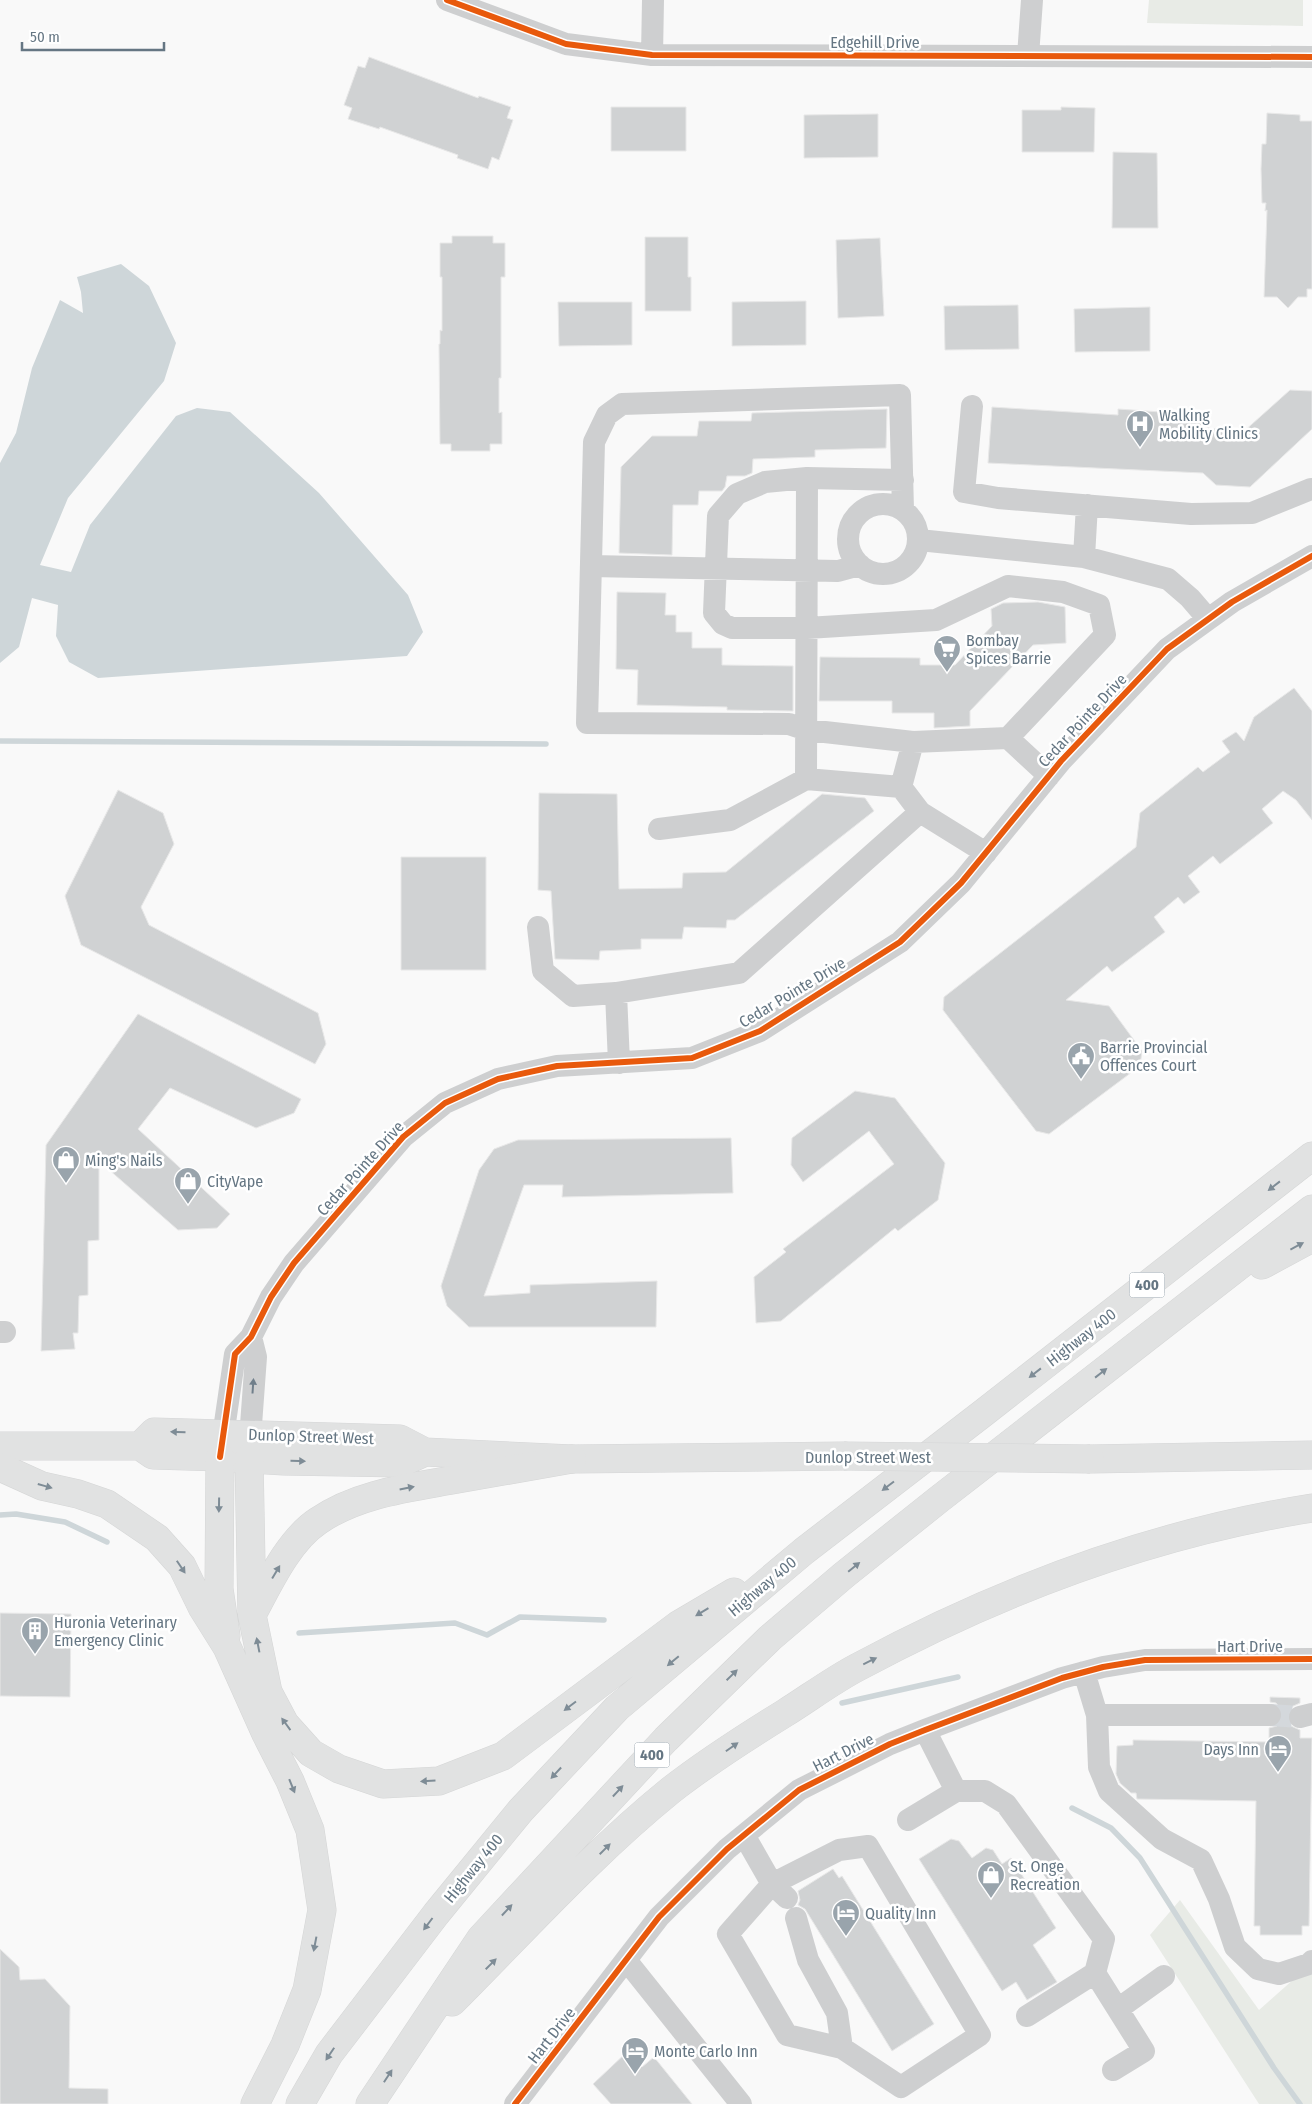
<svg xmlns="http://www.w3.org/2000/svg" width="1312" height="2104" viewBox="0 0 1312 2104" font-family="'Fira Sans Condensed',sans-serif">
<style>
.green{fill:#e8ebe6}
.water{fill:#ced6d9}
.lines{fill:none;stroke-linecap:round;stroke-linejoin:round}
.stream{stroke:#ced6d9;stroke-width:5.5}
.building{fill:#d0d2d3;stroke:#e8e8e8}
.minor-tunnel{stroke:#d4d8dc;stroke-width:22;stroke-dasharray:22 11;stroke-linecap:butt}
.major-casing{stroke:#d5d6d7;stroke-width:29}
.highway-casing{stroke:#d5d6d6;stroke-width:29}
.minor{stroke:#cecfd0;stroke-width:22}
.major{stroke:#e1e2e2;stroke-width:28}
.highway{stroke:#e1e2e2;stroke-width:28}
.major-bridge-casing{stroke:#d5d6d7;stroke-width:29;stroke-linecap:butt}
.major-bridge{stroke:#e1e2e2;stroke-width:28}
.cycleway-casing{stroke:#fff;stroke-width:9}
.cycleway{stroke:#e8590c;stroke-width:6}
.oneway{fill:#7e8c96}
.oneway2{fill:#707f8b}
.labels{text-anchor:middle;stroke-width:5;stroke-linejoin:round;paint-order:stroke}
.shield{fill:#fff;stroke:#939fa8;stroke-width:1}
.shield-label{font-size:15px;font-weight:bold;fill:#657683}
.street-label{font-size:16px;fill:#657683;stroke:#fff}
.poi-label{font-size:16px;fill:#657683;stroke:#fff;text-anchor:start}
</style>
<rect width="100%" height="100%" fill="#f9f9f9"/>
<!-- green -->
<path class="green" d="M1149,0h154v26l-156,-3z
M1180,1900l79,110 53,-47v141h-53l-109,-169z"/>
<!-- water -->
<path class="water" d="M121,264l28,22 27,57 -12,38 -96,117 -28,67 31,7 19,-47 86,-109 21,-8 33,4 89,81 89,102 15,37 -16,24 -309,22 -29,-16 -13,-26 2,-31 -26,-7 -13,49 -19,16v-200l16,-30 16,-65 28,-68 23,13 -2,-21 -4,-15z"/>
<g class="lines">
<!-- stream -->
<path class="stream" d="M0,741l546,3
M0,1515l16,-1 49,8 42,20
M299,1633l156,-10 32,12 33,-18 84,3
M842,1703l116,-26
M1072,1808l39,20 29,30 134,210 26,36"/>
</g>
<!-- building -->
<path class="building" d="M369,57l109,41 1,-2 32,11 -4,11 6,2 -14,40 -7,-3 -4,12 -31,-11 1,-3 -78,-28 -1,2 -31,-10 4,-11 -8,-3 14,-39 7,2z
M611,107h75v44h-75z
M1061,107l34,1 -1,44h-72v-42h39z
M1267,113l33,2v6h12v168h-5v8h-9l-10,11 -11,-11h-13l3,-87 -2,1 1,-8h-4l-1,-34 1,-25h4z
M878,114v43l-74,1v-43z
M1113,152l44,1 1,75h-46z
M452,236h41v7h12v34h-4v101h-2v35l3,-1v32h-12v7h-39v-7h-11l-1,-100h1v-14l2,1v-54h-2v-34h12z
M645,237h43v40h3v34h-46z
M880,238l4,78 -46,2 -2,-78z
M806,301v44l-74,1v-44z
M558,302h74v43l-73,1z
M1018,305l1,44 -74,1 -1,-44z
M1150,307v44l-75,1 -1,-43z
M1290,390l22,1v38l-62,58 -34,-2 -13,-12 -215,-10 4,-56 126,8v-6l85,6v12l39,6z
M887,409l-1,39 -71,2v7l-62,2 -1,14 -7,3h-18l-2,11 -3,4h-23l-1,14h-25l-1,50 -53,-2 2,-86 31,-31h45l2,-15h52l1,-8z
M617,592l49,1 -1,22h11v17h16v16h30v17l71,1v45l-66,-1v-3l-90,-2 1,-35 -22,-1z
M1038,602l27,5 1,36 -33,2 -63,66v15l-36,2v-15h-42v-12h-73l1,-44 100,1v7h35l37,-39 -1,-17 12,-6z
M1294,688l18,23v109l-16,-20 -13,-9 -21,18 11,14 -53,41 -7,-8 -25,20 12,16 -16,12 -6,-7 -24,20 11,15 -53,40 -5,-6 -41,34 43,6 33,45 -2,15 -91,68 -13,-3 -93,-121 1,-13 192,-150 4,-34 58,-46 5,5 27,-20 -8,-11 14,-9 8,9 10,-24z
M118,790l45,23 11,31 -33,63 8,18 169,88 8,31 -11,20 -234,-119 -16,-49z
M539,793l78,1 2,95 63,-1 1,-15 43,-1 96,-78 43,4 9,13 -139,109h-8l-1,8 -42,-1 -2,12h-41v10l-41,2 -1,9 -44,-1 -4,-68 -13,-1z
M401,857h85v113h-85z
M138,1014l163,85 -7,14 -38,15 -86,-40 -32,41 92,85 -13,14 -39,2 -79,-69v79l-11,1v54l-9,1 -1,37h-5l2,16 -34,2 5,-206z
M855,1091l40,7 50,65 -7,37 -40,31 -3,-3 -114,93 -25,2 -2,-46 32,-25 -3,-3 111,-85 -25,-33 -66,51 -12,-17 1,-27z
M731,1138l2,55 -171,4 1,-12h-39l-40,111 46,-3v-8l127,-4 -1,46h-187l-22,-21 -6,-20 38,-116 15,-21 24,-9z
M0,1613l71,1 -1,83 -70,-1z
M1270,1697l30,1v5l-9,4 -3,6 -1,8 4,5 9,4v8h12l-3,188h-7v9h-42v-9h-6l2,-125 -119,-2 -1,-6h-5l-11,-10 -4,-9 1,-28 16,-1v-5l136,2v-14l8,-2 5,-5 1,-6 -2,-7 -5,-5 -6,-1z
M951,1839l8,2 13,17 14,-10 7,2 9,14 9,-6 45,70 -23,17 24,37 -30,18 -11,-18 -14,9 -83,-132z
M833,1869l6,9 3,-2 92,148 -42,27 -87,-142 -7,-4 2,-5 -2,-9z
M0,1949l19,18 1,13 25,-1 25,27 -1,82 39,1v15h-108z
M628,2051l14,16 12,-10 38,47h-81l-18,-20z"/>
<g class="lines">
<!-- minor-tunnel -->
<path class="minor-tunnel" d="M1270,1715l30,2"/>
<defs>
<path id="major" d="M0,1446h140l13,9 67,2 64,4 117,2 24,-11
M140,1446l14,-14 246,7 25,13 147,7 272,-3
M1090,1459l222,-4"/>
<path id="highway" d="M1262,1265l50,-27
M220,1457l-1,132 7,47
M249,1458l3,157 16,77 17,32 26,29 28,16 44,15 56,-3 64,-25 175,-131 56,-33
M0,1467l42,19 36,8 29,10 50,34 25,28 20,41 25,40 39,87 24,47 20,49 12,80 -15,80 -22,55 -30,59
M253,1613c16,-30 36,-73 65,-92 39,-27 89,-33 134,-41 40,-7 80,-14 120,-21
M452,2002c71,-71 140,-148 219,-212 36,-28 75,-53 114,-77 24,-15 48,-33 73,-46 141,-76 296,-134 454,-159
M300,2104l29,-50 107,-140 85,-104 96,-102 187,-157 178,-137 330,-258
M370,2104l111,-166 185,-199 104,-101 74,-63 94,-75 374,-291"/>
</defs>
<!-- major casing -->
<use href="#major" class="major-casing"/>
<!-- highway casing -->
<use href="#highway" class="highway-casing"/>
<!-- minor -->
<path class="minor" d="M447,0l119,44 86,11 660,2
M652,55l1,-55
M1028,56l4,-56
M972,406l-8,86 34,6 193,16 61,-1 59,-24
M903,480l-96,-2 -42,4 -28,12 -19,22 -4,97 9,11 9,4h75l129,-8 72,-34 55,6 36,13 6,30 -97,103 -95,4 -106,-12 -18,-6 -202,-1 7,-281 13,-27 15,-11 278,-9 3,115
M848 539a35 35 0 1 1 70 0a35 35 0 1 1-70 0Z
M1087,505l-3,52 84,22 22,19 18,21
M919,540l165,17
M591,566l247,5 22,-6
M1008,738l41,38
M806,779l1,-301
M901,787l12,-45
M659,829l71,-9 76,-41 95,8 19,25 66,41
M538,927l5,44 30,25 43,-3 123,-20 181,-161
M616,993l3,70
M0,1332h5
M221,1450l14,-96 16,-17 20,-40 23,-34 109,-126 42,-34 53,-24 59,-13 135,-8 68,-27 140,-89 61,-59 100,-122 106,-112 65,-47 80,-46
M249,1452l7,-95 -5,-20
M1084,1672l13,43 2,52 10,24 53,48 39,21 18,39 16,48 23,22 21,5 30,-10 3,-3
M1097,1715h173
M1300,1717l12,-3
M925,1730l31,61h29l21,13 98,135 -9,34 -68,43
M908,1820l48,-29
M744,1835l28,49 -44,50 59,101 55,13 59,39 79,-52 -112,-189 -29,4 -67,34 15,14
M796,1918l12,42 29,53 5,35
M626,1960l115,144
M1095,1973l49,78 -31,19
M1118,2009l46,-33
M515,2104l144,-187 68,-68 72,-59 91,-46 35,-14 137,-52 41,-11 42,-7 167,-1"/>
<!-- major -->
<use href="#major" class="major"/>
<!-- highway -->
<use href="#highway" class="highway"/>
<defs>
<path id="major-bridge" d="M844,1456l246,3"/>
</defs>
<!-- major-bridge casing -->
<use href="#major-bridge" class="major-bridge-casing"/>
<!-- major-bridge -->
<use href="#major-bridge" class="major-bridge"/>
<defs>
<path id="cycleway" d="M447,0l119,44 86,11 660,2
M220,1457l15,-103 16,-17 20,-40 23,-34 109,-126 42,-34 53,-24 59,-13 135,-8 68,-27 140,-89 61,-59 100,-122 106,-112 65,-47 80,-46
M515,2104l144,-187 68,-68 72,-59 91,-46 35,-14 137,-52 41,-11 42,-7 167,-1"/>
</defs>
<!-- cycleway casing -->
<use href="#cycleway" class="cycleway-casing"/>
<!-- cycleway -->
<use href="#cycleway" class="cycleway"/>
</g>
<!-- one-way arrows -->
<defs><path id="oneway-solid" d="M-6-.8H1V-3.2L6.5 0L1 3.2V.8H-6Z" transform="scale(1.25)"/></defs>
<g class="oneway">
<use href="#oneway-solid" transform="translate(1274 1186) rotate(142)"/>
<use href="#oneway-solid" transform="translate(1297 1246) rotate(-28)"/>
<use href="#oneway-solid" transform="translate(1035 1373) rotate(142)"/>
<use href="#oneway-solid" transform="translate(1101 1373) rotate(-38)"/>
<use href="#oneway-solid" transform="translate(178 1432) rotate(-179)"/>
<use href="#oneway-solid" transform="translate(298 1461) rotate(1)"/>
<use href="#oneway-solid" transform="translate(45 1486) rotate(16)"/>
<use href="#oneway-solid" transform="translate(888 1486) rotate(143)"/>
<use href="#oneway-solid" transform="translate(407 1488) rotate(-11)"/>
<use href="#oneway-solid" transform="translate(219 1505) rotate(91)"/>
<use href="#oneway-solid" transform="translate(181 1567) rotate(56)"/>
<use href="#oneway-solid" transform="translate(854 1567) rotate(-39)"/>
<use href="#oneway-solid" transform="translate(276 1572) rotate(-59)"/>
<use href="#oneway-solid" transform="translate(702 1612) rotate(149)"/>
<use href="#oneway-solid" transform="translate(258 1645) rotate(-101)"/>
<use href="#oneway-solid" transform="translate(673 1661) rotate(140)"/>
<use href="#oneway-solid" transform="translate(870 1661) rotate(-26)"/>
<use href="#oneway-solid" transform="translate(732 1675) rotate(-44)"/>
<use href="#oneway-solid" transform="translate(570 1706) rotate(143)"/>
<use href="#oneway-solid" transform="translate(286 1724) rotate(-126)"/>
<use href="#oneway-solid" transform="translate(732 1747) rotate(-35)"/>
<use href="#oneway-solid" transform="translate(556 1773) rotate(133)"/>
<use href="#oneway-solid" transform="translate(428 1781) rotate(177)"/>
<use href="#oneway-solid" transform="translate(292 1786) rotate(68)"/>
<use href="#oneway-solid" transform="translate(618 1791) rotate(-47)"/>
<use href="#oneway-solid" transform="translate(605 1849) rotate(-45)"/>
<use href="#oneway-solid" transform="translate(507 1910) rotate(-47)"/>
<use href="#oneway-solid" transform="translate(428 1924) rotate(127)"/>
<use href="#oneway-solid" transform="translate(315 1944) rotate(101)"/>
<use href="#oneway-solid" transform="translate(491 1964) rotate(-45)"/>
<use href="#oneway-solid" transform="translate(330 2054) rotate(124)"/>
<use href="#oneway-solid" transform="translate(388 2076) rotate(-57)"/>
</g>
<use class="oneway2" href="#oneway-solid" transform="translate(253 1386) rotate(-86)"/>
<!-- icons -->
<defs>
<symbol id="hospital-pin" viewBox="-11 -11 22 30"><path d="M0 17L-7.5 6A9.5 9.5 0 1 1 7.5 6Z" fill="#99a4ac" stroke="#fff"/><path d="M-5-5h3v3.5h4V-5h3V5h-3V1.5h-4V5h-3Z" fill="#fff"/></symbol>
<symbol id="supermarket-pin" viewBox="-11 -11 22 30"><path d="M0 17L-7.5 6A9.5 9.5 0 1 1 7.5 6Z" fill="#99a4ac" stroke="#fff"/><path d="M-6-5.5h2.5l.6 2H6L4.5 2H-2.5L-4.4-4H-6ZM-1.5 3.2a1.3 1.3 0 1 0 .1 0ZM3 3.2a1.3 1.3 0 1 0 .1 0Z" fill="#fff"/></symbol>
<symbol id="civic-pin" viewBox="-11 -11 22 30"><path d="M0 17L-7.5 6A9.5 9.5 0 1 1 7.5 6Z" fill="#99a4ac" stroke="#fff"/><path d="M-.6-6.5H3V-4.5H.6V-3L4-1V1h2V6H-6V1h2V-1L-.6-3ZM-1.2 2.5V6h2.4V2.5Z" fill="#fff"/></symbol>
<symbol id="shop-pin" viewBox="-11 -11 22 30"><path d="M0 17L-7.5 6A9.5 9.5 0 1 1 7.5 6Z" fill="#99a4ac" stroke="#fff"/><path d="M-5-2.5h2.3a2.7 3.5 0 0 1 5.4 0H5L5.5 6h-11ZM-1.5-2.5h3a1.5 2.3 0 0 0-3 0Z" fill="#fff"/></symbol>
<symbol id="building-pin" viewBox="-11 -11 22 30"><path d="M0 17L-7.5 6A9.5 9.5 0 1 1 7.5 6Z" fill="#99a4ac" stroke="#fff"/><path d="M-4-6H4V6H1V3H-1V6H-4ZM-2.5-4.3h1.7v1.8h-1.7ZM.8-4.3h1.7v1.8H.8ZM-2.5-1h1.7V.8h-1.7ZM.8-1h1.7V.8H.8Z" fill="#fff"/></symbol>
<symbol id="hotel-pin" viewBox="-11 -11 22 30"><path d="M0 17L-7.5 6A9.5 9.5 0 1 1 7.5 6Z" fill="#99a4ac" stroke="#fff"/><path d="M-6-4.5h1.5V1H6V5H4.5V3h-9V5H-6ZM-4 0a1.8 1.8 0 1 1 3.6 0ZM.5 0V-2.5h3Q6-2.5 6 0Z" fill="#fff"/></symbol>
</defs>
<g fill-rule="evenodd">
<use href="#hospital-pin" x="1124" y="408" width="32" height="43"/>
<use href="#supermarket-pin" x="931" y="633" width="32" height="43"/>
<use href="#civic-pin" x="1065" y="1040" width="32" height="43"/>
<use href="#shop-pin" x="50" y="1144" width="32" height="43"/>
<use href="#shop-pin" x="172" y="1165" width="32" height="43"/>
<use href="#building-pin" x="19" y="1615" width="32" height="43"/>
<use href="#hotel-pin" x="1262" y="1733" width="32" height="43"/>
<use href="#shop-pin" x="975" y="1859" width="32" height="43"/>
<use href="#hotel-pin" x="830" y="1897" width="32" height="43"/>
<use href="#hotel-pin" x="619" y="2035" width="32" height="43"/>
</g>
<g class="labels">
<!-- shield labels -->
<g class="shield">
<rect x="1129.5" y="1272.5" width="35" height="25" rx="4"/>
<rect x="634.5" y="1742.5" width="35" height="25" rx="4"/>
</g>
<g class="shield-label">
<text x="1147" y="1290">400</text>
<text x="652" y="1760">400</text>
</g>
<!-- street labels -->
<g class="street-label">
<text x="875" y="48">Edgehill Drive</text>
<text transform="translate(1082 720) rotate(-47)" y="6">Cedar Pointe Drive</text>
<text transform="translate(792 992) rotate(-31)" y="6">Cedar Pointe Drive</text>
<text transform="translate(360 1168) rotate(-48)" y="6">Cedar Pointe Drive</text>
<text transform="translate(1081 1337) rotate(-38)" y="6">Highway 400</text>
<text transform="translate(311 1436) rotate(2)" y="6">Dunlop Street West</text>
<text x="868" y="1463">Dunlop Street West</text>
<text transform="translate(762 1586) rotate(-40)" y="6">Highway 400</text>
<text x="1250" y="1652">Hart Drive</text>
<text transform="translate(843 1752) rotate(-27)" y="6">Hart Drive</text>
<text transform="translate(473 1868) rotate(-51)" y="6">Highway 400</text>
<text transform="translate(551 2035) rotate(-52)" y="6">Hart Drive</text>
</g>
<!-- poi labels -->
<g class="poi-label">
<text x="1159" y="421">Walking<tspan x="1159" dy="18">Mobility Clinics</tspan></text>
<text x="966" y="646">Bombay<tspan x="966" dy="18">Spices Barrie</tspan></text>
<text x="1100" y="1053">Barrie Provincial<tspan x="1100" dy="18">Offences Court</tspan></text>
<text x="85" y="1166">Ming's Nails</text>
<text x="207" y="1187">CityVape</text>
<text x="54" y="1628">Huronia Veterinary<tspan x="54" dy="18">Emergency Clinic</tspan></text>
<text x="1259" y="1755" text-anchor="end">Days Inn</text>
<text x="1010" y="1872">St. Onge<tspan x="1010" dy="18">Recreation</tspan></text>
<text x="865" y="1919">Quality Inn</text>
<text x="654" y="2057">Monte Carlo Inn</text>
</g>
</g>
<!-- scale -->
<path d="M22 42v8h142v-8" fill="none" stroke="#657683" stroke-width="2.5"/>
<text x="30" y="42" font-size="15" fill="#657683" stroke="#ffffff" stroke-width="4" paint-order="stroke">50 m</text>
</svg>
